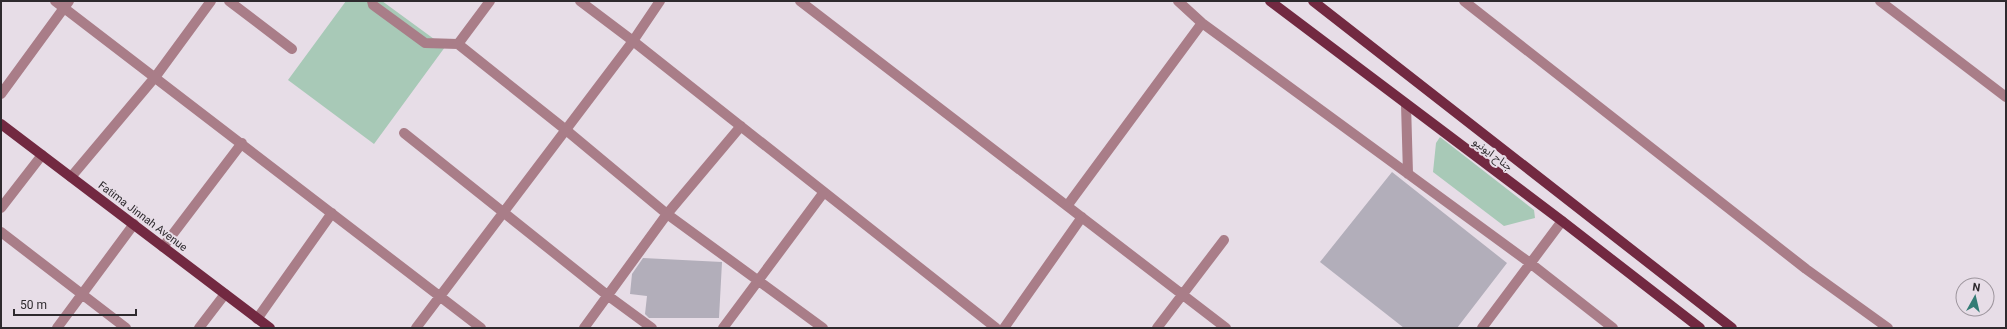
<svg xmlns="http://www.w3.org/2000/svg" width="2007" height="329" viewBox="0 0 2007 329" font-family="Roboto,'Noto Sans Arabic',sans-serif">
<style>
.green{fill:#a8c9b7}
.building{fill:#b2aeba}
.lines{fill:none;stroke-linecap:round;stroke-linejoin:round}
.minor{stroke:#a97d88;stroke-width:10}
.major{stroke:#722941;stroke-width:10}
.labels{text-anchor:middle;stroke-width:4;stroke-linejoin:round;paint-order:stroke}
.street-label{font-size:11px;fill:#2e2a2e;stroke:#e7dde7}
</style>
<rect width="100%" height="100%" fill="#e7dde7"/>
<!-- green -->
<path class="green" d="M346,1h36l63,46 -71,97 -86,-64z
M1440,137l94,73 1,8 -31,8 -71,-54 3,-29z"/>
<!-- building -->
<path class="building" d="M1392,172l115,91 -50,65h-53l-84,-66z
M643,258l79,4 -3,56h-70l-4,-4 2,-18 -17,-2 2,-20z"/>
<g class="lines">
<!-- minor -->
<path class="minor" d="M55,1l426,327
M229,1l63,48
M372,1l1,4 52,38 33,1 108,86 101,84 156,114
M580,1l53,40 363,287
M800,1l426,327
M1178,1l24,22 328,240 83,65
M1464,1l342,268 82,59
M1880,1l126,96
M458,44l32,-43
M1,94l68,-93
M1406,104l2,70
M404,133l203,162 45,33
M71,177l85,-101 55,-75
M1067,206l135,-183
M1,208l41,-53
M1,232l125,96
M163,247l79,-104
M257,319l75,-106
M57,328l77,-104
M199,328l26,-34
M416,328l217,-287 27,-40
M584,328l83,-114 74,-88
M723,328l101,-136
M1004,328l78,-111
M1157,328l67,-88
M1482,328l80,-107"/>
<!-- major -->
<path class="major" d="M1270,1l292,220 138,107
M1313,1l419,327
M1,124l269,204"/>
</g>
<g class="labels">
<!-- street labels -->
<g class="street-label">
<text transform="translate(1493 154) rotate(37)" y="4">جناح ایونیو</text>
<text transform="translate(143 216) rotate(37)" y="4">Fatima Jinnah Avenue</text>
</g>
</g>
<!-- border -->
<rect width="2007" height="329" fill="none" stroke="#2e2a2e" stroke-width="4"/>
<!-- north arrow -->
<g transform="translate(1975 297) rotate(8)"><circle r="19" fill="#e7dde7" stroke="#9d959d"/>
<path d="M0-3L7 15L0 10L-7 15Z" fill="#347c75"/>
<text y="-6" font-size="11" font-weight="bold" text-anchor="middle" fill="#2e2a2e">N</text>
</g>
<!-- scale -->
<path d="M14 309v6h122v-6" fill="none" stroke="#2e2a2e" stroke-width="2"/>
<text x="20" y="309" font-size="12" fill="#2e2a2e" stroke="#e7dde7" stroke-width="3" paint-order="stroke">50 m</text>
</svg>
